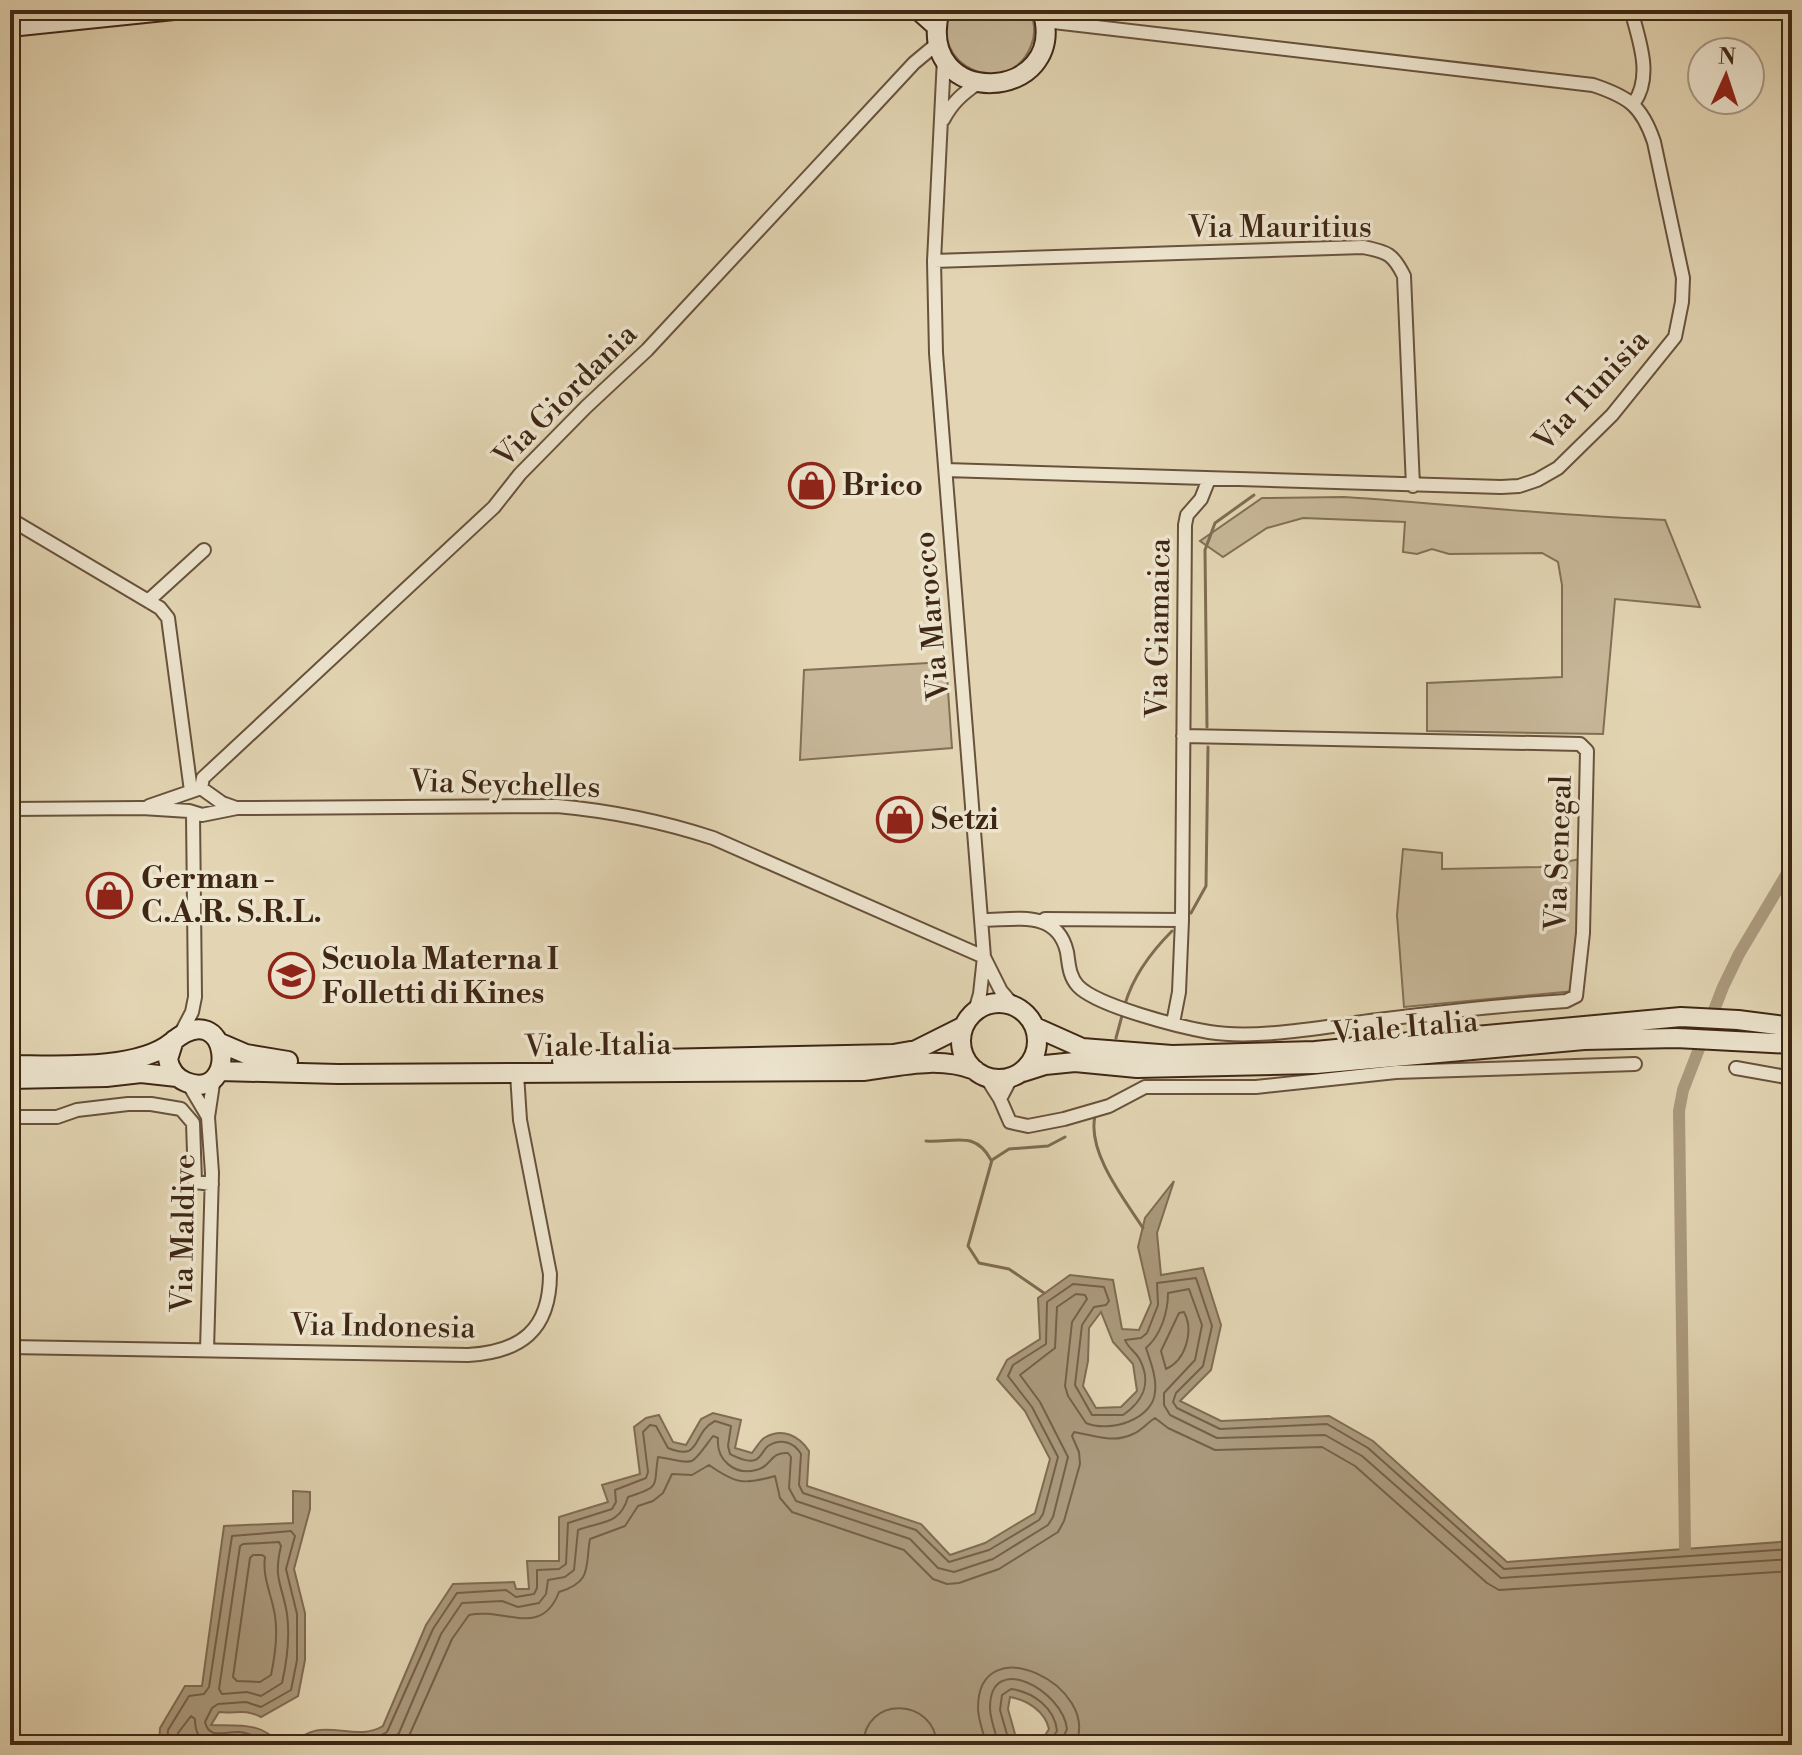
<svg xmlns="http://www.w3.org/2000/svg" width="1802" height="1755" viewBox="0 0 1802 1755" font-family="'Libre Bodoni',serif">
<style>
.green{fill:#c7b798;stroke:#836f56;stroke-width:2}
.water{fill:#ab9a7d;stroke:#806c53;stroke-width:2;fill-rule:evenodd}
.lines{fill:none;stroke-linecap:round;stroke-linejoin:round}
.shore{stroke:#756049;stroke-width:2}
.stream{stroke:#806c53;stroke-width:3}
.canal{stroke:#ab9a7d;stroke-width:12}
.street-casing{stroke:#68523c;stroke-width:16}
.secondary-casing{stroke:#3f2715;stroke-width:22}
.street{stroke:#ede4ce;stroke-width:12}
.secondary{stroke:#ede4ce;stroke-width:18}
.labels{text-anchor:middle;stroke-width:7;stroke-linejoin:round;paint-order:stroke}
.street-label{font-size:30px;fill:#3f2715;stroke:#ede4ce}
.poi-label{font-size:30px;font-weight:bold;fill:#3f2715;stroke:#ede4ce;text-anchor:start}
</style>
<rect width="100%" height="100%" fill="#e3d5b3"/>
<filter id="stains"><feTurbulence type="fractalNoise" baseFrequency=".0025" numOctaves="4"/><feColorMatrix values="0 0 0 0 .2 0 0 0 0 .09 0 0 0 0 .02 0 0 0 .5 -.17"/></filter>
<radialGradient id="worn" r=".72"><stop offset=".6" stop-color="#630" stop-opacity="0"/><stop offset="1" stop-color="#630" stop-opacity=".3"/></radialGradient>
<!-- green -->
<path class="green" d="M951,10h78c6,12 7,24 2,36 -22,55 -105,21 -80,-36z
M1344,497c107,7 214,19 321,23l35,87 -85,-8 -12,135 -176,-3v-48l135,-6v-92l-4,-23 -16,-9 -93,1 -17,-5 -15,5 -14,-2 2,-30 -102,-4 -36,10 -44,29 -23,-16 62,-43z
M946,662l6,86 -152,12 4,-90z
M1403,849l39,4v16l98,-2 40,-8 -5,132 -171,16 -7,-92z"/>
<!-- water -->
<path class="water" d="M1174,1181l-17,52 4,42 42,-7 18,57 -10,45 -31,31 41,20 108,-5 44,25 134,121 285,-21v204h-760l12,-8 5,-8c-4,-18 -22,-29 -39,-32l-2,12 10,36h-102l-19,-7 -5,7h-599c26,-32 60,-1 90,-19l43,-101 27,-41 61,-2 2,7h13l-2,-28h32v-44l49,-15 -6,-17 38,-11 -6,-47 12,-9 13,-3 14,27 13,3 15,-26 12,-6 28,7 -6,28 17,5c3,-4 8,-12 12,-15 19,-11 35,-2 45,13l-2,35 114,38 29,31 35,-12 50,-30 15,-54 -25,-48 -28,-32 10,-19 33,-21 -2,-41 32,-23 43,5 9,49 17,1 12,-27 -13,-56 7,-29zM1101,1312l12,30 20,22 4,27 -16,16 -25,1 -13,-22 5,-25 1,-33z
M293,1491l17,1v17l-16,60 11,44v47l-7,36 -37,21c-18,-9 -24,-3 -42,-5l-8,13c23,1 54,-4 68,20h-120l1,-17 25,-42h17l22,-160 69,-3z"/>
<g class="lines">
<!-- shore -->
<path class="shore" d="M1184,1312c10,19 2,48 -18,57l-5,-18 18,-38z
M279,1542l2,4c-8,34 1,37 6,68 3,23 0,47 -5,69l-21,13 -14,-4 -25,2 -3,-5 21,-143 3,-2z
M253,1555h9l3,2c-3,21 7,38 10,59 3,19 0,40 -4,59l-11,7 -23,-1 -4,-4 17,-119z
M167,1745l1,-15 21,-34 15,-2 5,-7 23,-151 59,-5 4,5 -9,33 11,45v46l-6,30 -30,17 -15,-5 -28,2 -6,4 -7,14c4,18 20,9 34,10 11,1 22,7 31,13
M177,1745l1,-12 13,-17 4,3c0,36 31,19 53,26
M303,1745c24,-19 56,5 84,-13l46,-103 24,-36 49,-3 10,7 18,-3 3,-6v-18l22,-1 7,-5 2,-41 44,-14 4,-7 -1,-12 31,-12 2,-6 -5,-40 7,-7 6,1 12,22c35,14 23,-15 47,-27l16,5 -3,20 2,8c6,3 17,9 25,6 6,-2 8,-10 13,-14 13,-8 26,-4 33,8l-2,31 4,8 113,37 33,32 40,-12 50,-30 4,-6 15,-57 -26,-50 -24,-31 5,-11 33,-21 1,-42 26,-18 31,3 5,14 -3,4 -12,2 -12,18 -7,60 17,30h31c20,-14 29,-31 17,-55 -4,-8 -12,-12 -15,-20l16,-2 6,-5 11,-28 -1,-22 39,-5 16,48 -9,40 -27,27 -3,9 4,6 43,21 107,-5 41,24 136,121 288,-20
M385,1745l14,-12 42,-99 21,-31 40,-2 16,6 21,-4 7,-9 2,-14 17,-3 9,-7 4,-40c24,-9 42,-5 50,-33 34,-11 25,-10 30,-40 40,6 30,12 55,-21l5,2c-2,21 16,38 38,32 16,-3 13,-18 32,-17l3,4 -2,31 7,13 114,38 28,29 16,4 39,-13 55,-34 5,-8 15,-60 -28,-55 -20,-27 35,-27 2,-41 19,-13 9,1 2,4 -15,23 -7,64 3,10 18,27c23,10 67,-3 69,-31 2,-14 -5,-32 -9,-44 15,-13 22,-36 22,-55l21,-4 13,36 -7,35 -31,33v12l6,10 47,23 108,-3 37,21 139,122 291,-19
M405,1745l47,-106 17,-24c35,-8 72,24 90,-23 34,-10 26,-26 31,-53l35,-13 13,-20 15,-5 10,-8 9,-19 20,1 17,-10c27,19 35,20 66,11l5,22 12,14 112,38 29,29 14,5 12,-1 40,-14 59,-37 6,-11 16,-57 -1,-12 -7,-16 2,-4c18,3 39,12 59,2 8,-3 14,-11 22,-16l13,10 47,22 107,-3 33,19 132,117 12,7 293,-19
M863,1745c2,-51 72,-47 74,0
M986,1745c-2,-12 -8,-25 -8,-37 0,-83 125,-21 97,37
M999,1745c-3,-11 -9,-26 -9,-37 0,-58 73,-17 77,21l-7,16
M1010,1745l-10,-35 2,-15 9,-6c22,3 44,19 46,42l-10,14"/>
<!-- stream -->
<path class="stream" d="M1207,727l-2,-177 10,-27 39,-28
M1191,913l15,-27 2,-139
M1125,1004c8,-27 27,-53 47,-73
M1116,1038l7,-26
M1095,1116c-8,36 29,83 48,112
M926,1141c29,2 49,-11 65,19
M1044,1293l-35,-24 -30,-6 -11,-17 24,-86 17,-11 39,-3 17,-9"/>
<!-- canal -->
<path class="canal" d="M1685,1548l-6,-437 4,-21 40,-103 16,-33 53,-89"/>
<defs>
<path id="street" d="M1631,10c8,30 22,66 3,93
M944,58l-10,203 2,92 48,604 -4,37 -5,17
M943,120c9,-17 19,-26 35,-37
M934,261l429,-14c25,5 30,7 41,29l9,210
M946,470l555,17 18,-1 18,-6 21,-12 54,-53 63,-78 7,-35 1,-24 -29,-136c-12,-36 -25,-45 -61,-57l-548,-64
M10,519l150,89 8,10 23,173
M148,601l56,-51
M201,788l2,-10 291,-271 26,-33 66,-67 61,-57 267,-287 24,-20
M149,806l52,-18 21,15 14,5
M10,809l132,-1 47,3 13,4 35,-7 320,-2c54,5 104,15 156,32l271,119
M1045,919l137,1
M981,920c35,0 76,-11 86,32 2,13 2,24 11,34 19,20 102,41 131,46 50,8 118,-6 169,-12 62,-8 125,-15 188,-19l10,-5 7,-63 4,-182 -7,-7 -397,-8
M984,957l17,34 12,14
M1173,1023l6,-31 3,-72 3,-395 2,-10 14,-16 8,-20
M180,1035l12,-23 3,-15 -2,-183
M1736,1068l56,10
M986,1077l14,22 10,23 18,4 36,-7 45,-13 36,-19h111l140,-15 239,-8
M188,1083l20,34
M1000,1099l11,-21
M10,1117h47l20,-7 51,-6h23l30,5 12,14 2,59 17,2
M10,1347l458,8c53,-3 82,-25 82,-81l-30,-154 -3,-46
M207,1350l5,-177 -4,-56 6,-40"/>
<path id="secondary" d="M918,10l18,16
M940,10c-27,101 131,94 102,0
M10,27l164,-17
M961 1041a38 38 0 1 1 76 0a38 38 0 1 1-76 0Z
M1035,1027l47,21 90,7 143,-4 366,-34 57,3 54,7
M218,1042l28,12 42,7
M562,1061l331,-7 23,-4 48,-24
M10,1065c45,0 127,6 162,-23 58,-49 68,61 14,40 -10,-4 -16,-12 -18,-23l6,-19
M220,1071l118,3 525,-3c38,-5 75,-15 112,-1
M1023,1072l22,-7 30,-3 62,6 179,-4 268,-24 92,-2 116,6
M10,1079l96,-2 35,-4 36,4"/>
</defs>
<!-- street casing -->
<use href="#street" class="street-casing"/>
<!-- secondary casing -->
<use href="#secondary" class="secondary-casing"/>
<!-- street -->
<use href="#street" class="street"/>
<!-- secondary -->
<use href="#secondary" class="secondary"/>
</g>
<!-- icons -->
<defs>
<symbol id="shop-ring" viewBox="-11 -11 22 22"><circle r="9.5" fill="#ede4ce" stroke="#8f2418" stroke-width="1.5"/><path d="M-5-2.5h2.3a2.7 3.5 0 0 1 5.4 0H5L5.5 6h-11ZM-1.5-2.5h3a1.5 2.3 0 0 0-3 0Z" fill="#8f2418"/></symbol>
<symbol id="school-ring" viewBox="-11 -11 22 22"><circle r="9.5" fill="#ede4ce" stroke="#8f2418" stroke-width="1.5"/><path d="M0-5L7-2L0 1L-7-2ZM-4 1L0 2.5L4 1V4Q0 6-4 4Z" fill="#8f2418"/></symbol>
</defs>
<g fill-rule="evenodd">
<use href="#shop-ring" x="786" y="460" width="51" height="51"/>
<use href="#shop-ring" x="874" y="794" width="51" height="51"/>
<use href="#shop-ring" x="84" y="870" width="51" height="51"/>
<use href="#school-ring" x="266" y="950" width="51" height="51"/>
</g>
<g class="labels">
<!-- street labels -->
<g class="street-label">
<text x="1280" y="237">Via Mauritius</text>
<text transform="translate(1591 390) rotate(-47)" y="10">Via Tunisia</text>
<text transform="translate(565 395) rotate(-45)" y="10">Via Giordania</text>
<text transform="translate(931 616) rotate(-95)" y="10">Via Marocco</text>
<text transform="translate(1158 628) rotate(-89)" y="10">Via Giamaica</text>
<text transform="translate(505 784) rotate(2)" y="10">Via Seychelles</text>
<text transform="translate(1558 853) rotate(-88)" y="10">Via Senegal</text>
<text transform="translate(1405 1027) rotate(-5)" y="10">Viale Italia</text>
<text transform="translate(598 1045) rotate(-1)" y="10">Viale Italia</text>
<text transform="translate(183 1233) rotate(-89)" y="10">Via Maldive</text>
<text transform="translate(383 1326) rotate(1)" y="10">Via Indonesia</text>
</g>
<!-- poi labels -->
<g class="poi-label">
<text x="842" y="495">Brico</text>
<text x="931" y="829">Setzi</text>
<text x="141" y="888">German -<tspan x="141" dy="34">C.A.R. S.R.L.</tspan></text>
<text x="322" y="969">Scuola Materna I<tspan x="322" dy="34">Folletti di Kines</tspan></text>
</g>
</g>
<!-- margin -->
<rect width="1802" height="1755" fill="none" stroke="#e3d5b3" stroke-width="40"/>
<rect x="12" y="12" width="1778" height="1731" fill="none" stroke="#3f2715" stroke-width="4"/>
<rect x="20" y="20" width="1762" height="1715" fill="none" stroke="#3f2715" stroke-width="2"/>
<!-- north arrow -->
<g transform="translate(1726 76) rotate(3)"><circle r="38" fill="#ede4ce" stroke="#a79884" stroke-width="2"/>
<path d="M0-6L14 30L0 20L-14 30Z" fill="#8f2418"/>
<text y="-12" font-size="22" font-weight="bold" text-anchor="middle" fill="#3f2715">N</text>
</g>
<rect width="100%" height="100%" filter="url(#stains)"/>
<rect width="100%" height="100%" fill="url(#worn)"/>
</svg>
